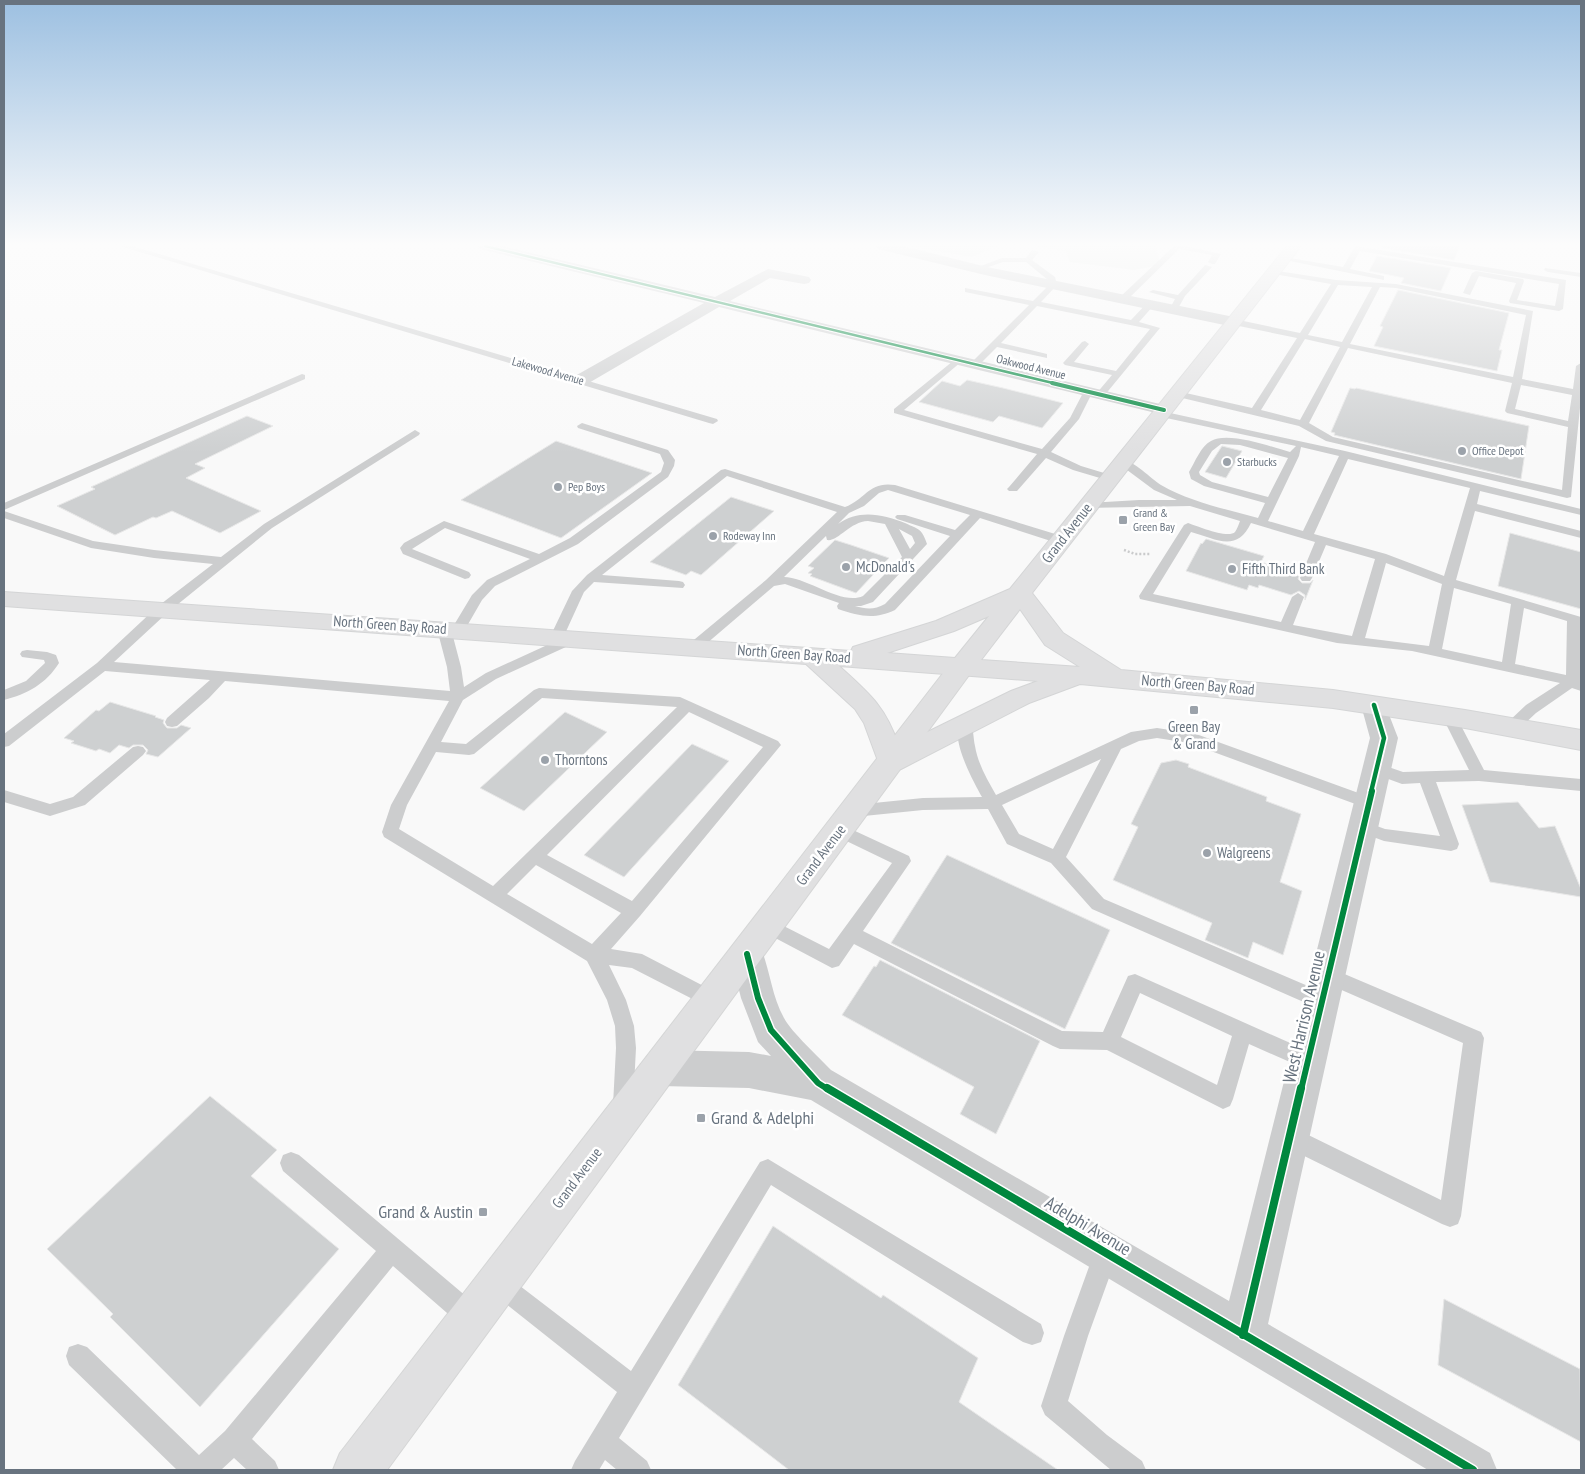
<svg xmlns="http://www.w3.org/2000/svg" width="1585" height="1474" viewBox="0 0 1585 1474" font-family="'PT Sans Narrow',sans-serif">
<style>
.green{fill:#e7eae7}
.building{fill:#ced0d1;stroke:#e8e8e8}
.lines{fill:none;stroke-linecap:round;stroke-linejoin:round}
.secondary-casing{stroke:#d5d6d6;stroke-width:2}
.primary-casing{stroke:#d4d5d6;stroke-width:2}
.path{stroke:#cacbcc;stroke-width:2.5;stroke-dasharray:2 2;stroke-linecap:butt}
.lane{fill:#cccdce;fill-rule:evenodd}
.street{fill:#cccdce;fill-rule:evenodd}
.secondary{fill:#e0e0e1;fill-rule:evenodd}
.primary{fill:#e0e0e1;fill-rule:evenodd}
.cycleway-far4-casing{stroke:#fff;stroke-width:4.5}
.cycleway-far3-casing{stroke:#fff;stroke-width:6}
.cycleway-far2-casing{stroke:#fff;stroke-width:8}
.cycleway-far1-casing{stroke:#fff;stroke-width:9}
.cycleway-casing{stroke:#fff;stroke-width:11}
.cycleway-far4{stroke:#00873e;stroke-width:2.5}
.cycleway-far3{stroke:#00873e;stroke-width:4}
.cycleway-far2{stroke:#00873e;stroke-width:4.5}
.cycleway-far1{stroke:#00873e;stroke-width:6}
.cycleway{stroke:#00873e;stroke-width:8}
.poi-dot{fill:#9ba2aa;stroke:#fff;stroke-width:2}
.labels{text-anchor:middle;stroke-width:5;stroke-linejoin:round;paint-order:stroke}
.far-street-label{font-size:12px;fill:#68737f;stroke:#fff}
.far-poi-label{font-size:12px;fill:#68737f;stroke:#fff;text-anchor:start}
.street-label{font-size:15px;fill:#68737f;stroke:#fff}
.poi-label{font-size:15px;fill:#68737f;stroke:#fff;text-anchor:start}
.near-street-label{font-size:18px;fill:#68737f;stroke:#fff}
.near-poi-label{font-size:18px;fill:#68737f;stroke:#fff;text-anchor:start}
</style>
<rect width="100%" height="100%" fill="#f9f9f9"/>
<!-- green -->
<path class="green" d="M908,246h90l-26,11z
M1035,246h120l6,19 -27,5 -64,-8 -4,-11z"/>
<!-- building -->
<path class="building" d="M1383,246h77l-6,14 -72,-12z
M1377,256l74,12 -10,23 -40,-8 3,-5 -35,-7z
M1398,290l111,23 -10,37h3l-5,21 -123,-25 9,-19 -3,-1z
M967,380l36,8 60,15 -21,25 -43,-12 -6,6 -74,-20 23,-21 18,5z
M1350,388l5,1 1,-1 173,38 -8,53 -187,-44 1,-2 -4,-1z
M247,416l26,10 -78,38 10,4 -19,10 75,33 -41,22 -48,-22 -16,7 -3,-1 -38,18 -58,-29 38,-17 -4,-2z
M556,441l96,32 -91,65 -100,-38z
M1222,446l20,5 -16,27 -21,-6z
M731,497l43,14 -73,64 -10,-4 -5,4 -36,-13z
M1510,533l71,19v57l-83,-23z
M1206,539l58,17 -3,6 9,3 -1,2 30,9 -1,3 4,4h8l3,-3 -8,20v-5l-6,-4 -8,4 -32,-10 -1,3 -9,-3 -2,5 -61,-19 15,-28 1,1z
M835,540l16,5 38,13 -33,35 -46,-17 2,-2 -4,-1 6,-5 -6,-2z
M110,702l46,14 -1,1 9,3 -1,3 4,5h10l4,-3 10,3 -33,29 -12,-3 2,-4 -5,-5h-10l-4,3 -10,-3 -9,8 -11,-4 -3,2 -25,-8 3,-2 -10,-3 32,-28 3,1z
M565,712l42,20 -83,79 -44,-23z
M692,744l37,17 -105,116 -40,-22z
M1176,760l13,4 -1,3 79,30 -1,4 35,13 -21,68 22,9 -19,64 -30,-13 -5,16 -43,-18 7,-17 -99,-43 25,-53 -7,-3 30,-61z
M1518,802l21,26 16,-2 26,63v8l-91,-15 -28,-77z
M947,855l163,75 -45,99 -174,-86z
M880,960l160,81 -44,93 -36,-20 14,-27 -132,-72 32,-49 2,1z
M210,1096l67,54 -26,26 88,73 -139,158 -90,-90 3,-3 -66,-65z
M773,1226l108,72 2,-3 95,63 -19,44 99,68h-269l-111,-85z
M1444,1299l136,70 1,73 -143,-77z"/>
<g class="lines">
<defs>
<path id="secondary" d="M963,657l9,2 4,6 -4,6 -585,799h-54l7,-17 614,-794z"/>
<path id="primary" d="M1287,246h14l-269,347 31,40 58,37 212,20 132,20 116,20v20l-116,-22 -132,-20 -253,-24 -51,19 -128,66 -10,3 -10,-3 -17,-46 -9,-14 -49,-45 -802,-58v-14l847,59 2,-4 83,-26 74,-32zM1020,609l25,36 35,22 -99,-7zM989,616l-34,42 -68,-5 67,-22zM839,666l199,15 -27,10 -112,55c-14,-40 -29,-52 -60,-80z"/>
</defs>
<!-- secondary casing -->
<use href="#secondary" class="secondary-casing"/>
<!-- primary casing -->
<use href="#primary" class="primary-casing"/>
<!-- path -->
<path class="path" d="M1124,550l11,4h15"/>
<!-- lane -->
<path class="lane" d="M120,246h12l585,173 1,2 -5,3 -4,-1z
M1174,246h11l36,8 -6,10h-3l-4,-2 4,-7 -33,-6 -53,52h-6v-4z
M1355,246l211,34 -3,29 -4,2 -49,-8 -1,-2 7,-18 -37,-7 -9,19 -7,-2 9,-20 4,-2 47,8 1,2 -7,19 38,6 4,-22 -199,-33 -10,18 34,7v4l-104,-21 4,-2 59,10z
M1032,250l7,2 -7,8 23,17 2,8 -16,17 90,18 16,-17 7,2 -15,17 21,6 -56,68 -3,1 -5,-3 16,-19 -47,-10 -2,-2 19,-21 3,-1 4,3 -15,18 42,9 34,-42 -113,-23 -36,37 46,11v4l-50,-11 -19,19 -3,1 -5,-3 59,-59 -64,-13v-4l68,13 16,-16 -1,-5 -22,-18h-23l-26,9 -4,-2 29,-11h24z
M1205,265l7,2 -27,29 -9,16 -7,-2 6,-11 -26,-7 4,-2 25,5z
M1545,268l36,5v4l-33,-5 -4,-2z
M1271,270l65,10 60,4 137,27 -11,68 51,10 3,-23 5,-3v35l-10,99 -4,1 -241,-57 -27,-15 -125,-30 -2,-2 5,-3 75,17 45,-70 -63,-13 -4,-3 4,-3 66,14 31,-49 -57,-10 -4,-2zM1338,285l34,2 -30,55 -34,-7zM1380,287l16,1 130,27 -13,62 -163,-33zM1305,339l35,8 -40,73 -39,-10zM1348,348l164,35 -7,28 2,2 61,14 -6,63 -229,-53 -24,-14zM1521,385l51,10 -4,26 -53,-12z
M958,357l5,3 -2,2 -57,48 138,39 28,-31 15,-29h6l2,2 -14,28 -28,33 30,14 33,10 1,2 -1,2 -4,1 -37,-11 -27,-12 -29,33h-8l-2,-2 2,-2 28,-33 -143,-41v-4z
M302,374l3,1v4l-301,131v-7z
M1161,411l184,40 236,58v6l-101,-24 -3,13 104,27v7l-106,-27 -19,69 125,37v74l-9,-3 -36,25 -19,18 -5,1 -5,-1 -2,-4 2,-4 19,-18 34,-22 -148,-32 -75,-8 -197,-44 -1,-3 45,-71 4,-2c9,3 40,16 47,9 2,-3 4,-8 5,-11l-50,-15 -106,2 -2,-2 6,-3 51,-3h38l-23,-10 -35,-26 -1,-2 1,-2c12,-3 32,19 42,25 29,17 65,24 97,33l7,-15 -61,-17 -13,-7 -2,-7c6,-10 12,-26 22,-31 17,-10 61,6 79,11l6,-6 -139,-30v-4zM1221,444l19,1 48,13 -20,39 -56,-15 -12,-7 -1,-3 13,-21zM1301,447l38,9 -36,75 -35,-10 31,-65zM1348,459l122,29 -26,88 -58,-22 -72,-20zM1251,523l64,19 -15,36 2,3h8l2,-3 14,-33 49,14 -23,77 -59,-11 11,-28 -6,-4 -6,4 -11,25 -128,-28 38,-62c25,7 46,21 60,-9zM1386,563l56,21 -13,62 -64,-8zM1454,588l57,16 -9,58 -60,-13zM1524,608l43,13 -1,54 -51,-11z
M582,423l86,27 7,10 -1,6 -6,11 -90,67 -83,42 -13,14 -19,33h-10l-2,-3 21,-35 15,-15 43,-21 -85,-31 -33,21 57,23 2,3 -2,3 -4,1 -62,-25 -3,-6 4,-5 40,-22 95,33 31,-16 91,-66 3,-9 -4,-9 -82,-26 -1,-2z
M415,430l5,3 -1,2 -147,93 -105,85 -53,49 336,29 -3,-24 -10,-38 2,-3h10l2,3 10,38 3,20 22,-14 70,-32 -6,-4 22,-46 15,-16 134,-105 4,-1 120,38c21,-8 24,-26 50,-22l170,52 2,3 -2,3h-8l-77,-25 -85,92c-21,10 -36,6 -57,-1l-1,-3 2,-3 -54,-19 -11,2 -75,64h-10l-2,-3 2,-3 77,-64 71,-68 -110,-36 -125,99 77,6 4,1 2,3 -2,3 -89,-6 -10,10 -21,46 11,-4 5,1 2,3 -2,3 -83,38 -33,21 -22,42 25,2 68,-54 5,-2 141,9 98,44 3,4 -141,171 -29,33 31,5 77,40 3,6 -3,6 -7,3 -80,-41 -23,-3 17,35 8,26 2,22 -3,57 -3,7 -7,3 -7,-3 -3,-7 3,-57 -1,-22 -8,-26 -20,-39 -203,-124 -2,-5 9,-27 58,-104 -224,-20 -16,17 -32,28 -5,1 -5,-1 -2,-4 2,-4 43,-38 -105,-9 -96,75 -5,1v-13l93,-71 60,-56 56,-43 -59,-6 -63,-10 -87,-30v-7l89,30 61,9 67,7 43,-33zM888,490l82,25 -15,15 -50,-15h-8l-2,2 2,2 53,17 -65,68c-11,6 -19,5 -30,2h6l12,-4 54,-58c-1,-3 -3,-8 -5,-11 -3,-5 -11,-7 -17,-10 -22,-9 -47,-14 -67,1l11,-11 15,-7 15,-13zM868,521l17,3 17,33 -39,39c-21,10 -56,-19 -79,-19l42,-41 1,4c11,2 22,-18 41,-19zM899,529l13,7 3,7 -5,6zM542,698l135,9 -184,179 -94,-57 8,-24 29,-53 33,3 5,-1zM689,712l74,35 -131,154 -85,-46zM536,865l85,48 -29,31 -85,-50z
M27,650l20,2 9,3 3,8c-13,21 -32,31 -55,37v-10l22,-9 19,-18 -1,-3 -22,-3 -2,-3 2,-3z
M1449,711l5,1 2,4 28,54 97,9v12l-102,-10 -43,1 23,62 -2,5 -6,2 -67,-10 -27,-10 -2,-4 2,-4 6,-2 22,8 55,7 -20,-53 -18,1 -30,-11 -3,-4 3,-4 5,-2 26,9 66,-2 -27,-54 2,-4z
M965,721l5,1c4,7 3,16 5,24 3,18 12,33 21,49l135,-63 26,-4 39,6 179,65 2,4 -2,4 -6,2 -180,-66 -32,-5 -18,3 -18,8 -55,108 38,42 225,96 3,6 -3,6 -7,3 -7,-3 -223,-98 -41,-46 -44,-19 -19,-35 -65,1 -69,7 -6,-2 -2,-4 2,-4 6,-2 69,-7 59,-1c-9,-16 -32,-58 -22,-75zM1101,759l-48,90 -34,-15 -17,-29z
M138,746l5,1 3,4 -3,4 -58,50 -35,11 -46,-14v-12l46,14 23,-7 60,-50z
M840,824l69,32 2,5 -48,70 199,100 41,1 25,-56 7,-2 180,80 3,7 -3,7 -7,2 -59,-26 -16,55 -3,7 -7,3 -116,-59 -47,-1 -7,-3 -199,-102 -15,22 -7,2 -70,-37 -3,-5 3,-5 6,-3 61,31 63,-86 -58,-28 -2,-5 2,-5zM1140,993l92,43 -15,49 -96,-48z
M1328,967l153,65 3,6 -23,178 -3,8 -8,3 -8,-3 -160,-79 -3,-8 3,-8 8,-3 151,74 22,-157 -142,-62 -2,-6 2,-6z
M291,1152l8,3 181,153 3,9 -3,9 -9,3 -9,-3 -69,-60 -141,173 23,22 4,9h-32l-13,-12 -13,12h-44l-108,-105 -3,-9 3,-9 9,-3 9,3 112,108 26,-24 151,-180 -93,-80 -3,-8 3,-8z
M768,1159l273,165 3,9 -3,9 -9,3 -9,-3 -252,-157 -152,253 28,23 4,9h-34l-12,-10 -6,10h-28l4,-9 42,-69 -126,-100 -4,-8 4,-8 8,-4 8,4 124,95 129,-209z
M1106,1241l8,4 4,8 -30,83 -20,65 39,34 35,26 4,9h-35l-66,-55 -4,-9 23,-70 30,-83 4,-8z"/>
<!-- street -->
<path class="street" d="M478,246h24l213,51 53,-28 36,7 5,1 2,3 -2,3 -5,1 -34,-6 -40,23 434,104 6,1 3,4 -3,4 -6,1 -445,-108 -132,77 -6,1 -6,-1 -3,-4 3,-4 129,-73 -224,-54z
M876,246h27l84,21 247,50 6,2 2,3 -2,3 -6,2 -249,-52 -107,-26z
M1374,696l9,3 15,39 -130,586 222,129 7,17h-69l-617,-370 -62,-12 -89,-2 -13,-6 -6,-12 6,-12 13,-6 89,2 22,4 -13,-14 -17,-44 -11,-44 5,-10 12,-5 12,5c11,23 12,51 25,74 8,15 35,39 47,52l398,231 141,-563 -9,-33 4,-6z"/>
<!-- secondary -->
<use href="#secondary" class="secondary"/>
<!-- primary -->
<use href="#primary" class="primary"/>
<defs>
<path id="cycleway-far4" d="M485,246l572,138"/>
<path id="cycleway-far3" d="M1052,383l112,27"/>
<path id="cycleway-far2" d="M1371,792l13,-54 -10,-33"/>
<path id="cycleway-far1" d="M747,954l11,44 13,32 47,53 11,7
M1301,1090l71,-299"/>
<path id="cycleway" d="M827,1088l646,382
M1243,1335l58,-247"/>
</defs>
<!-- cycleway-far4 casing -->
<use href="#cycleway-far4" class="cycleway-far4-casing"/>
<!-- cycleway-far3 casing -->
<use href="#cycleway-far3" class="cycleway-far3-casing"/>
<!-- cycleway-far2 casing -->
<use href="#cycleway-far2" class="cycleway-far2-casing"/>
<!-- cycleway-far1 casing -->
<use href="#cycleway-far1" class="cycleway-far1-casing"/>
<!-- cycleway casing -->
<use href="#cycleway" class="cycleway-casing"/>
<!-- cycleway-far4 -->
<use href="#cycleway-far4" class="cycleway-far4"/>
<!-- cycleway-far3 -->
<use href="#cycleway-far3" class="cycleway-far3"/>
<!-- cycleway-far2 -->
<use href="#cycleway-far2" class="cycleway-far2"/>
<!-- cycleway-far1 -->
<use href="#cycleway-far1" class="cycleway-far1"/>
<!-- cycleway -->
<use href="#cycleway" class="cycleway"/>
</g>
<!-- sky -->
<linearGradient id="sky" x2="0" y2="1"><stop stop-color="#9dc0e1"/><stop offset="0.54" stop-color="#fcfcfc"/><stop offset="1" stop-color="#fcfcfc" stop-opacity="0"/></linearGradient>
<rect width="1585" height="453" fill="url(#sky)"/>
<!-- markers -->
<g class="poi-dot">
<circle cx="1462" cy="451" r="5"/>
<circle cx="1227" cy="462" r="5"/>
<circle cx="558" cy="487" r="5"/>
<rect x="1118" y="515" width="10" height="10" rx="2.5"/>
<circle cx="713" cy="536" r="5"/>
<circle cx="846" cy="567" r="5"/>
<circle cx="1232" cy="569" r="5"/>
<rect x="1189" y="705" width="10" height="10" rx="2.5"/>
<circle cx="545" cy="760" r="5"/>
<circle cx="1207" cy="853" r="5"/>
<rect x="696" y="1113" width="10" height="10" rx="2.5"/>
<rect x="478" y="1207" width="10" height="10" rx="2.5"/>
</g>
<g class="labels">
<!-- far-street labels -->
<g class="far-street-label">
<text transform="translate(1031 367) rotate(14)" y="4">Oakwood Avenue</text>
<text transform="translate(548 371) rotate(16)" y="4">Lakewood Avenue</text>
</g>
<!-- far-poi labels -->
<g class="far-poi-label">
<text x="1472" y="455">Office Depot</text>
<text x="1237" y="466">Starbucks</text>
<text x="568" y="491">Pep Boys</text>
<text x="1133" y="517">Grand &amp;<tspan x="1133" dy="14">Green Bay</tspan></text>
<text x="723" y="540">Rodeway Inn</text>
</g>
<!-- street labels -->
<g class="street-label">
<text transform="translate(1067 533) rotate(-52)" y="5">Grand Avenue</text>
<text transform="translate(390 625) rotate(4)" y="5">North Green Bay Road</text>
<text transform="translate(794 654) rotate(4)" y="5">North Green Bay Road</text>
<text transform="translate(1198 685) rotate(5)" y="5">North Green Bay Road</text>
<text transform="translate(821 855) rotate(-53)" y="5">Grand Avenue</text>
<text transform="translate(577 1178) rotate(-53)" y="5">Grand Avenue</text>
</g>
<!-- poi labels -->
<g class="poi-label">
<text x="856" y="572">McDonald's</text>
<text x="1242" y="574">Fifth Third Bank</text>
<text x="1194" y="732" text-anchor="middle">Green Bay<tspan x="1194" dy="17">&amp; Grand</tspan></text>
<text x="555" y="765">Thorntons</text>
<text x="1217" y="858">Walgreens</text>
</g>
<!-- near-street labels -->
<g class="near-street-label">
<text transform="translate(1304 1017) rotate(-77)" y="6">West Harrison Avenue</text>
<text transform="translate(1088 1226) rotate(31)" y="6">Adelphi Avenue</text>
</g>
<!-- near-poi labels -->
<g class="near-poi-label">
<text x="711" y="1124">Grand &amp; Adelphi</text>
<text x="473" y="1218" text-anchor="end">Grand &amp; Austin</text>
</g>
</g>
<!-- border -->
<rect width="1585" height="1474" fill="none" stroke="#68737f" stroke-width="10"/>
</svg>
